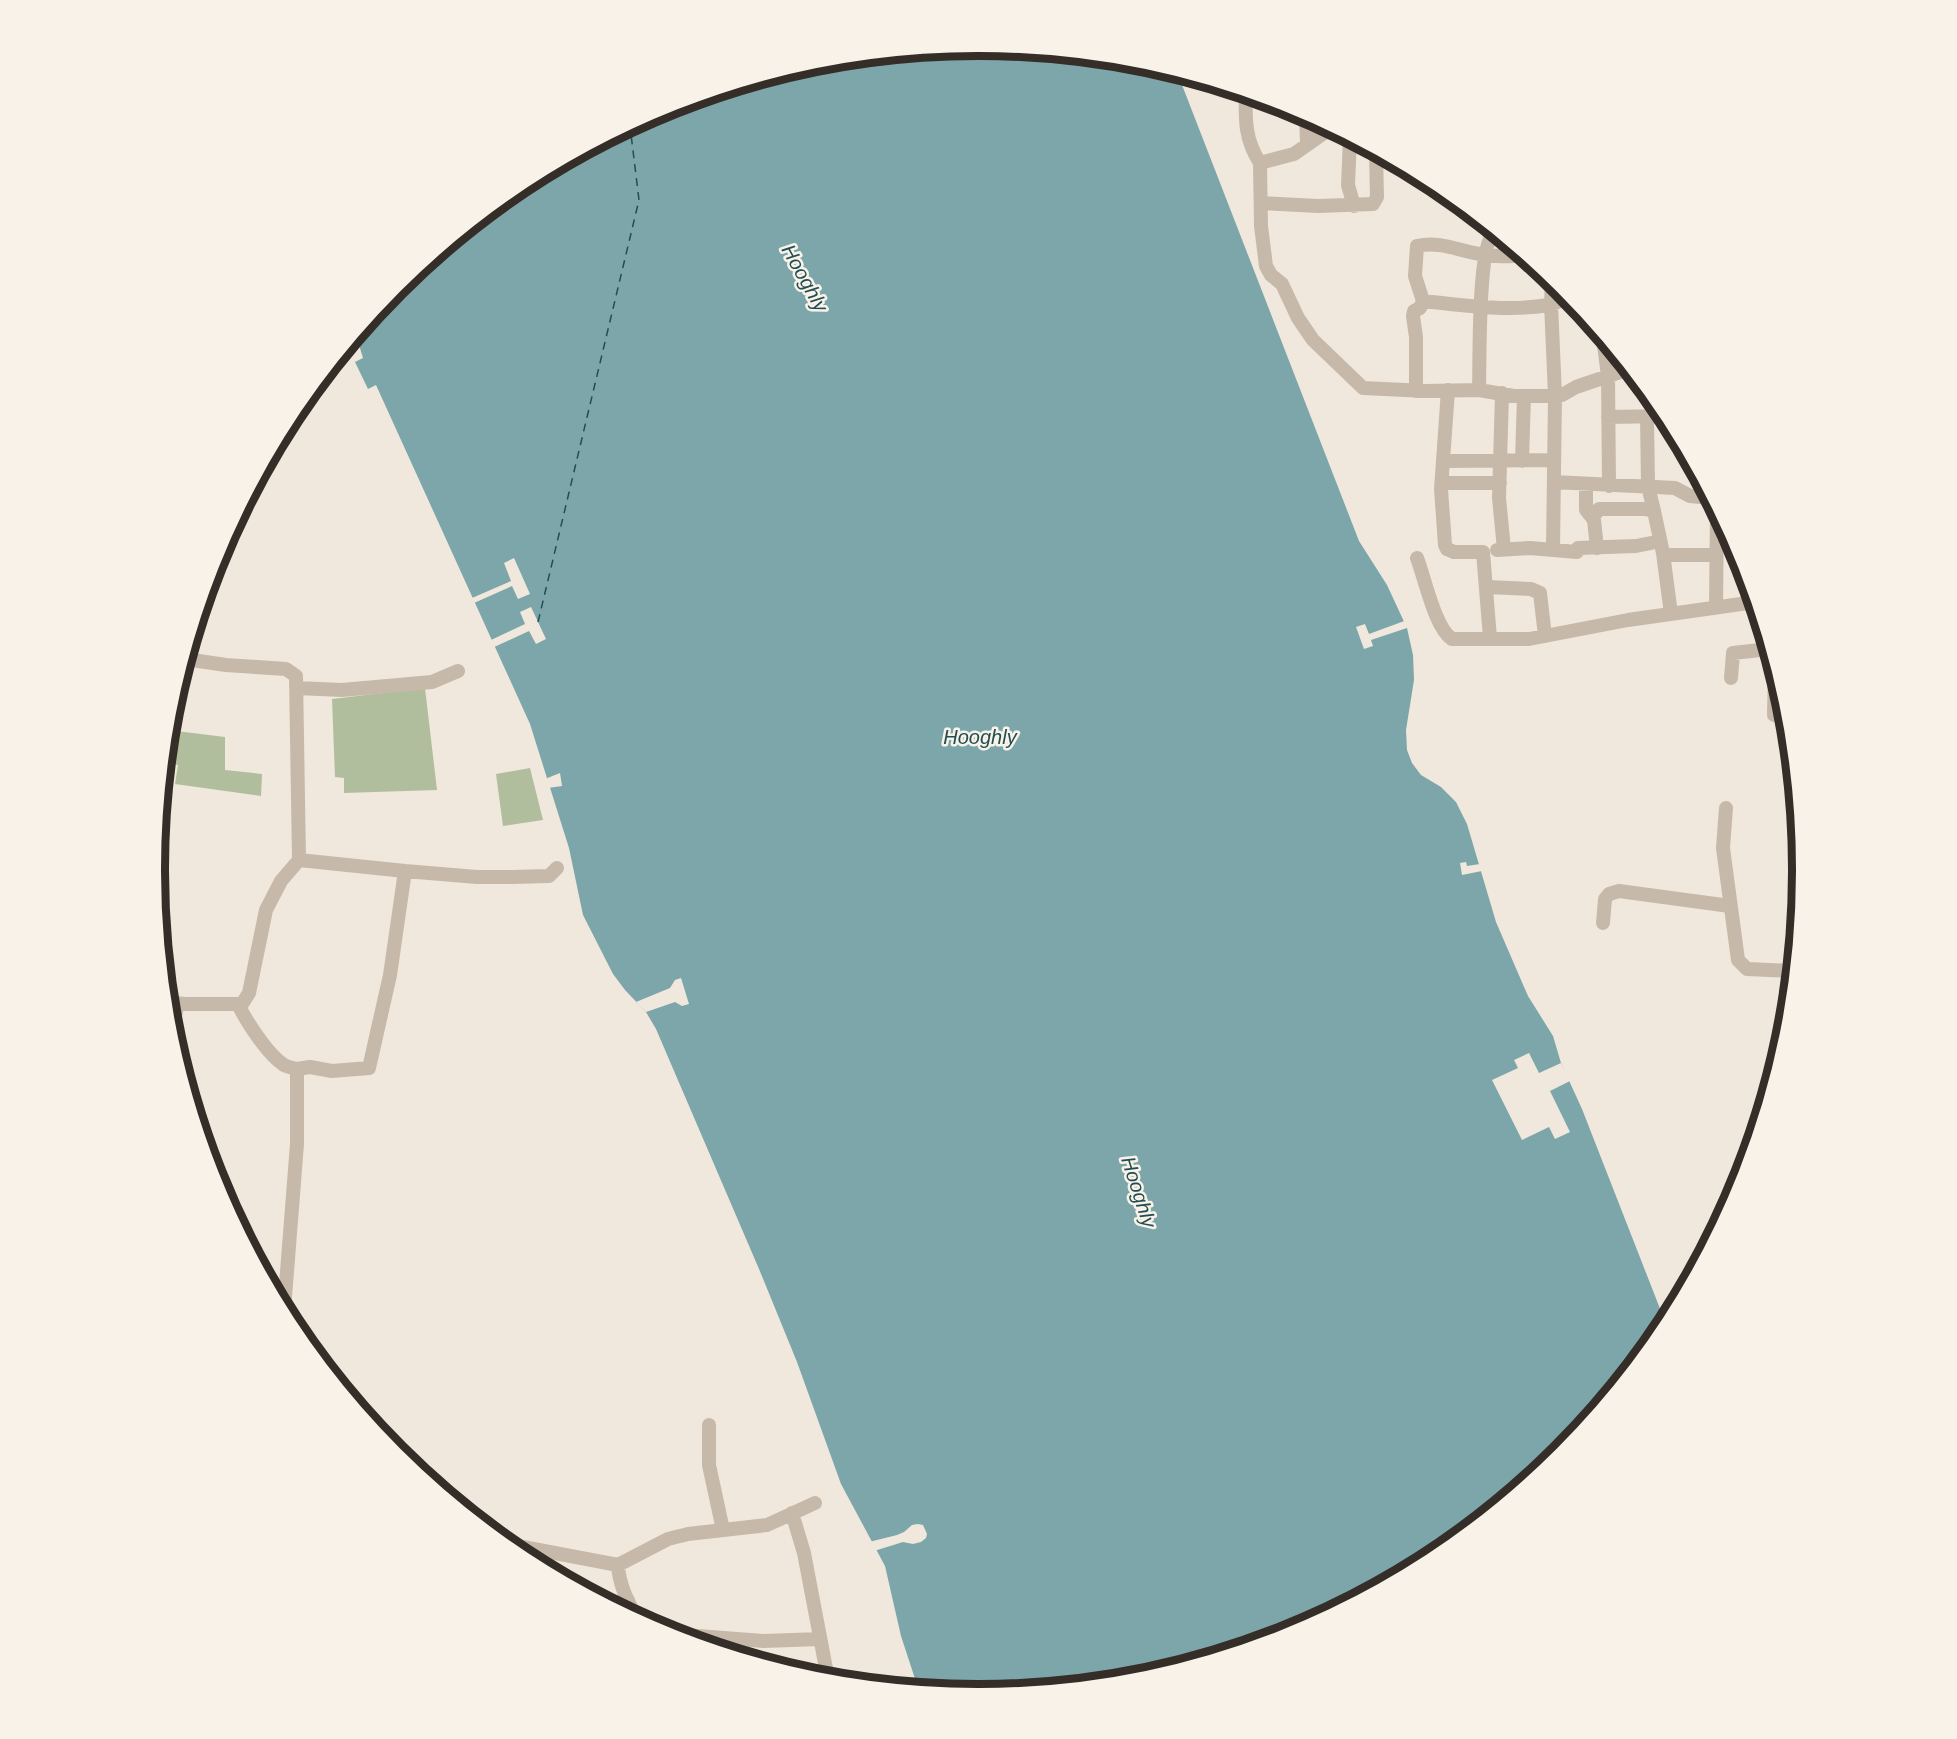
<svg xmlns="http://www.w3.org/2000/svg" width="1957" height="1739" viewBox="0 0 1957 1739" font-family="Arial,sans-serif">
<style>
.green{fill:#b1be9d}
.water{fill:#7da6ab}
.pier{fill:#f0e8dc}
.lines{fill:none;stroke-linecap:round;stroke-linejoin:round}
.ferry{stroke:#214d53;stroke-width:1.5;stroke-dasharray:8 6;stroke-linecap:butt}
.minor{stroke:#c7b9a9;stroke-width:14}
.labels{text-anchor:middle;stroke-width:5;stroke-linejoin:round;paint-order:stroke}
.water-label{font-size:20px;font-style:italic;fill:#214d53;stroke:#f8f2e8}
.rim{fill:none;stroke:#352d28;stroke-width:8}
</style>
<rect width="100%" height="100%" fill="#f0e8dc"/>
<!-- green -->
<path class="green" d="M425,688l12,102 -93,3v-15l-9,-1 -3,-78z
M168,730l57,7v33l37,4 -1,22 -86,-12 3,-19 -13,-3z
M530,768l13,52 -40,6 -7,-52z"/>
<!-- water -->
<path class="water" d="M979,45l161,16 37,11 182,469 28,44 20,43 6,27 1,25 -8,50 1,20 5,13 9,12 20,12 15,15 11,22 29,98 32,74 25,40 8,27 21,46 84,215 -105,129 -125,102 -142,76 -155,47 -161,16 -60,-6 -17,-52 -16,-70 -44,-82 -44,-122 -38,-93 -103,-240 -10,-17 -21,-22 -12,-16 -30,-59 -14,-67 -39,-124 -154,-339 -8,4 -13,-27 8,-4 -7,-23 40,-49 125,-102 142,-76 155,-47z"/>
<!-- pier -->
<path class="pier" d="M514,558l16,36 -12,5 -6,-13 -38,17 -2,-5 39,-17 -7,-18z
M531,607l15,32 -10,5 -7,-13 -37,17 -3,-7 36,-17 -5,-12z
M1407,620l3,7 -39,13 2,6 -9,3 -8,-22 9,-3 4,10z
M560,773l2,13 -14,2 -3,-9z
M1466,862l1,4 13,-2 2,7 -20,4 -2,-12z
M681,978l8,26 -7,2 -7,-4 -29,10 -10,-10 34,-14 5,-8z
M1529,1053l10,20 22,-10 9,18 -20,10 20,41 -15,7 -6,-12 -27,13 -30,-60 26,-12 -4,-8z
M918,1524l5,1 4,9 -1,4 -5,4 -8,2 -10,-2 -29,9 -5,-9 28,-7 7,-3 8,-7z"/>
<g class="lines">
<!-- ferry -->
<path class="ferry" d="M538,622l101,-422 -9,-74"/>
<!-- minor -->
<path class="minor" d="M1246,93c-1,27 -1,47 14,70l34,-9 37,-26
M1306,114l1,29
M1350,138l-2,47 6,21
M1260,163l1,63 5,40 5,9 11,9 16,34 15,22 50,48 63,3 53,-1 35,6h30l18,-1 14,-8 53,-18
M1261,203l57,3 55,-2 4,-7 -1,-45
M1552,278l-1,26 4,91 -2,155
M1423,301c41,4 84,11 125,4 8,-2 15,-5 22,-8
M1603,337l5,39 1,110
M1448,390l-7,99 4,56 2,4 7,3h29l7,86
M1479,390c1,-25 -2,-147 16,-158
M1416,391v-54l-3,-21 1,-5 6,-3 3,-7 -8,-25 2,-30c24,-6 47,7 70,9 12,2 25,1 38,1
M1502,393l-3,105 5,51
M1652,396v20
M1647,416l1,70 6,25
M1608,417l59,-1
M1444,461l109,-1
M1522,461l2,-65
M1554,482l121,6 15,8 21,2
M1442,483h58
M1586,484v26l8,10 3,28
M1593,517l6,-8h46l9,2 9,42 8,61
M1578,548l58,-2 15,-3
M1497,550l33,-2 47,4
M1664,555h51
M1417,558c8,21 18,70 35,81h77l99,-19 127,-18
M1487,587l44,2 9,4 5,43
M1716,607l1,-97
M185,659l41,6 60,4 10,7 3,184 106,11
M1731,678l2,-25 36,-4
M297,688l45,2 90,-8 26,-11
M1774,715l1,-47
M1726,808l-3,40 15,112 9,9 46,2
M1603,923l2,-24 4,-5 10,-3 111,15
M167,1002l18,2h57l7,-11 17,-83 15,-29 18,-21
M238,1004c8,17 30,51 46,61 4,2 9,3 13,4
M171,1033l7,-30
M284,1310l13,-166v-75l13,-2 22,4 37,-3 21,-93 15,-104 72,6h35l37,-1 8,-8
M709,1425v40l14,65
M792,1513l12,40 24,126
M507,1544l111,21 50,-26 20,-5 79,-9 48,-22
M618,1565c1,19 9,35 18,52
M613,1604l15,-4
M671,1634l93,7 56,-2"/>
</g>
<g class="labels">
<!-- water labels -->
<g class="water-label">
<text transform="translate(805 278) rotate(61)" y="7">Hooghly</text>
<text x="980" y="744">Hooghly</text>
<text transform="translate(1139 1192) rotate(72)" y="7">Hooghly</text>
</g>
</g>
<!-- crop -->
<path d="M0 0H1957V1739H0ZM978 56H979A813 813 0 0 1 1792 869V871A813 813 0 0 1 979 1684H978A813 813 0 0 1 165 871V869A813 813 0 0 1 978 56Z" fill="#f8f2e8" fill-rule="evenodd"/>
<path class="rim" d="M978 56H979A813 813 0 0 1 1792 869V871A813 813 0 0 1 979 1684H978A813 813 0 0 1 165 871V869A813 813 0 0 1 978 56Z"/>
</svg>
